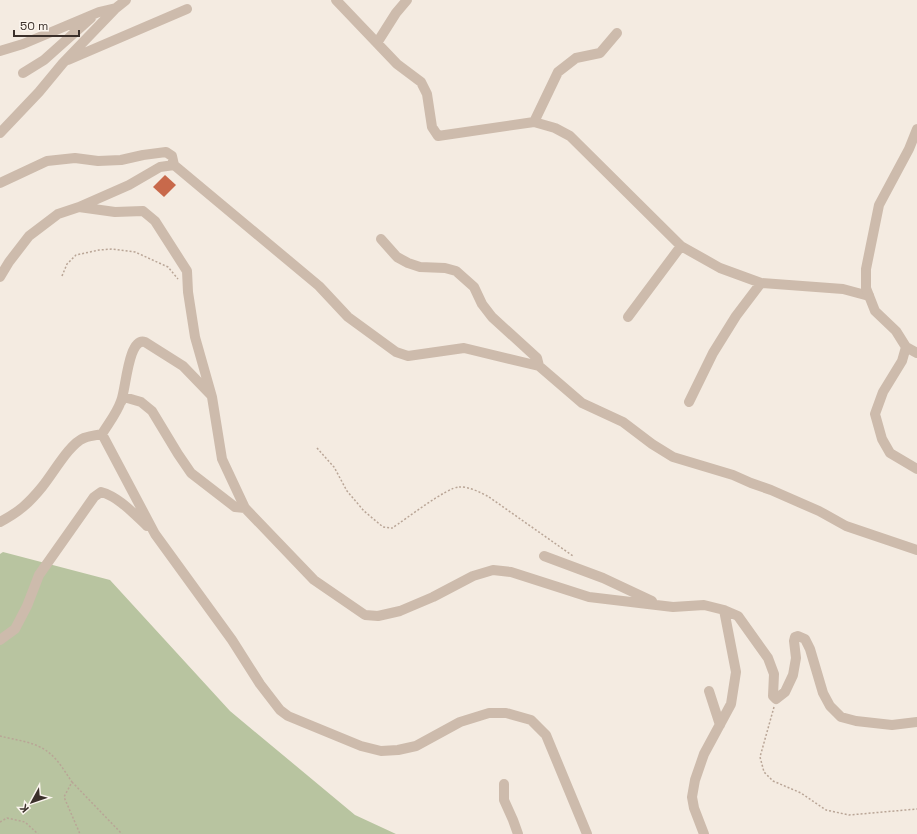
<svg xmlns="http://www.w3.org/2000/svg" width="917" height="834" viewBox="0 0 917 834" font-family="'Space Grotesk',sans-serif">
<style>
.green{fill:#b8c4a0}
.building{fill:#c8694b}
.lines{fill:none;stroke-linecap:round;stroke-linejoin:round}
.path{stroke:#b9a596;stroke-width:1.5;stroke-dasharray:2 2;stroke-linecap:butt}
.minor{stroke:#cdbbac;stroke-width:10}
.tertiary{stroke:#cdbbac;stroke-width:10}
</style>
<rect width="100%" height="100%" fill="#f4ebe1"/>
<!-- green -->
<path class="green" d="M3,552l107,28 120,131 125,104 41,19h-396v-280z"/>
<!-- building -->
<path class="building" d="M165,175l11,10 -12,12 -11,-10z"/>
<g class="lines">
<!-- path -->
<path class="path" d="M62,276l5,-12 9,-9 23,-5 13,-1 23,3 33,15 10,12
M317,448l17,19 13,24 17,20 19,16 9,1c13,-8 55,-41 67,-41 9,-1 23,6 30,10l84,59
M774,707l-14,50 4,15 9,9 28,12 25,17 23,5 68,-6
M0,736c15,4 36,6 48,16 10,7 17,20 24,30l-8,15 16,37
M72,782l50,52
M0,822l7,-4 18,4 13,12"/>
<!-- minor -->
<path class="minor" d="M336,0l61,64 24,18 6,12 5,33 6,9 96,-14 21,6 15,8 111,110 39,22 41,15 82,6 26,7
M377,43l19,-30 11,-13
M0,51l23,-7 76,-32 17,-4
M68,60l119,-51
M23,73l21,-13 47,-42
M534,122l24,-50 18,-14 24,-5 17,-20
M0,133l39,-41 24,-29 53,-55 10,-8
M0,183l47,-22 28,-3 23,3 23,-1 22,-5 23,-3 6,4 2,9 145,121 29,31 48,35 12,4 56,-8 75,18 43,37 41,19 29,22 21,13 60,18 18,8 20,7 48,21 27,15 71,24
M79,207l36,5 28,-1 12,10 32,50 1,21 7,45 17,60 10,62 23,49 69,72 51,35 13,1 22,-5 33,-14 40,-21 20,-6 18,2 78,25 84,10 31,-2 20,5 14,6 30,42 6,16 -1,22 3,3 9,-7 8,-17 3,-17 -2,-17 1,-4 3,-1 7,3 5,10 13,44 7,13 11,11 15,4 36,4 25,-3
M381,239l16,18 11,6 12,4 25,1 11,3 18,16 8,17 10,13 45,41 2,8
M0,277l9,-15 20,-26 29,-22 21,-7 50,-22 31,-18 14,-2
M628,317l53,-71
M121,402l3,-5 17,5 11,9 26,43 13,19 44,34 10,1
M689,402l24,-49 23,-37 25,-33
M102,434l53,100 77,106 28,44 20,26 8,6 73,30 20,5 17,-1 18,-4 44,-24 29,-9h17l25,7 15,15 41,99
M0,522c19,-10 29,-19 42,-35 11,-13 27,-43 42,-49 5,-2 12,-3 18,-4 6,-10 15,-21 19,-33 5,-11 7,-64 24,-59l38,24 28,29
M544,556l59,22 49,23
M0,640l15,-11 12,-23 12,-31 55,-78 7,-5c18,5 32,21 46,34
M709,691l11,34
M504,784v16l9,20 5,14
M704,834l-10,-26 -2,-11 3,-17 9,-26 27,-50 5,-32 -12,-62"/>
<!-- tertiary -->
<path class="tertiary" d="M917,129l-8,20 -30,56 -13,64v19l9,23 21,20 10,16 -4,14 -19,31 -8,22 7,25 8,14 27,16
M906,347l11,6"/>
</g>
<!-- north arrow -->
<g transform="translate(32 802) rotate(230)" stroke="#fbf5ee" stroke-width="3" paint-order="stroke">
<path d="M0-3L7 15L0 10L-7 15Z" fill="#3b302b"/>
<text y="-6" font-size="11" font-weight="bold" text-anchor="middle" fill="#3b302b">K</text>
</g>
<!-- scale -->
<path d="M14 30v6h65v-6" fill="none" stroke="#3b302b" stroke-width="2"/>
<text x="20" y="30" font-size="12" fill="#3b302b" stroke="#fbf5ee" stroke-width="3" paint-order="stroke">50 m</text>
</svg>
